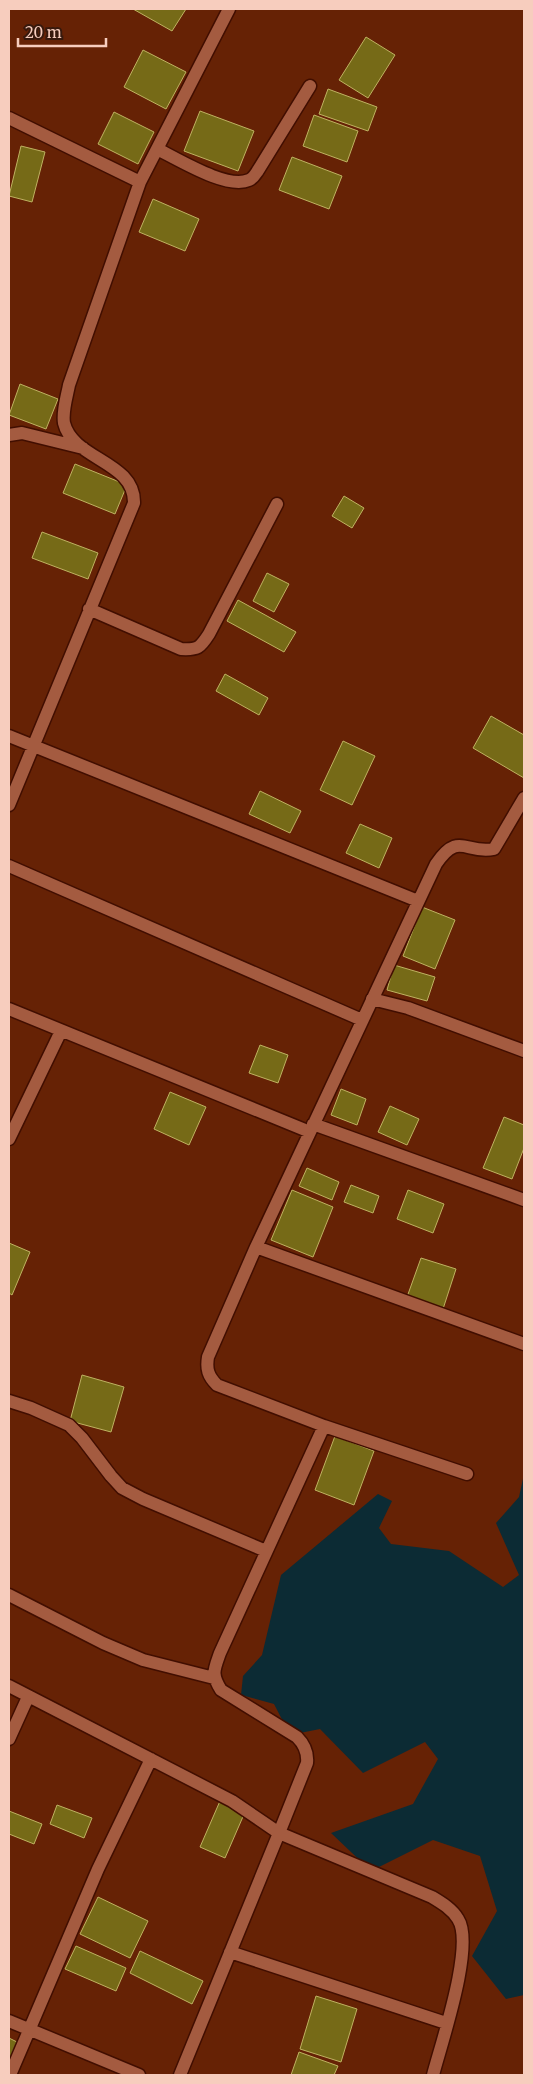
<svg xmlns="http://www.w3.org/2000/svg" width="533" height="2084" viewBox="0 0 533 2084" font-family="Merriweather,serif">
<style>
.water{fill:#0c2b34}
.building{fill:#766a17;stroke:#bfb261}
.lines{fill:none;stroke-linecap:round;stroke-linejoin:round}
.minor-casing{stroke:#410e00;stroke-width:15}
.minor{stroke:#a45b40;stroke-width:12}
</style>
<rect width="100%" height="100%" fill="#662205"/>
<!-- water -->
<path class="water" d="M524,1474v521l-18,4 -34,-43 25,-45 -17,-55 -47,-16 -62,31 -40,-38 82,-29 25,-45 -13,-17 -62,31 -43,-44 -30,6 -16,-31 -33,-9 2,-19 19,-21 19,-80 97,-81 14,7 -13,27 12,16 58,7 54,36 16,-12 -23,-52 23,-26z"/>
<!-- building -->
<path class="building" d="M133,9h53l-14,22z
M366,37l29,18 -27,43 -29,-18z
M143,50l43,22 -20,37 -42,-22z
M328,89l49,18 -9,24 -49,-17z
M200,111l54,20 -16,40 -54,-20z
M114,112l40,20 -16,32 -40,-20z
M314,115l44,16 -11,31 -44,-16z
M21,146l24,6 -13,50 -23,-6z
M292,157l50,19 -13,33 -50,-19z
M153,199l46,20 -14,32 -46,-19z
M20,384l38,15 -12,30 -37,-14z
M75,464l52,21 -12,29 -52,-21z
M344,496l20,12 -12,20 -20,-12z
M42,532l56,21 -10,26 -56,-21z
M267,573l22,11 -15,28 -21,-11z
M238,600l58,32 -12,20 -57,-31z
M225,674l43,24 -9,17 -43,-24z
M491,716l33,19v43l-51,-30z
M343,741l32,15 -23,49 -32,-15z
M260,791l41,20 -11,22 -41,-19z
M360,824l32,14 -13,30 -33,-15z
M422,907l33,13 -20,49 -32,-13z
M394,965l41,12 -8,24 -40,-11z
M260,1045l28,10 -10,28 -29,-10z
M341,1089l25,10 -9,26 -26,-10z
M170,1092l36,15 -17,38 -35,-16z
M390,1106l29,13 -12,26 -29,-13z
M504,1117l20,8v23l-12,31 -29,-11z
M307,1168l32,14 -7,18 -33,-14z
M351,1185l28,11 -6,17 -29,-11z
M292,1190l41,17 -20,50 -42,-17z
M408,1190l36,14 -11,29 -36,-14z
M9,1243l21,9 -18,43 -3,-2z
M421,1258l35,11 -13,40 -36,-12z
M82,1375l42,12 -13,45 -41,-11z
M335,1436l39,15 -20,54 -39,-15z
M220,1801l25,11 -20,46 -25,-11z
M57,1805l35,13 -8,20 -34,-14z
M9,1811l33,13 -8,20 -25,-10z
M98,1897l50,24 -18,37 -50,-24z
M76,1946l50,22 -10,23 -51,-22z
M140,1951l63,30 -11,23 -62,-31z
M316,1996l41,13 -16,53 -41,-13z
M9,2038l8,4 -8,18z
M299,2052l39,14 -4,9h-43z"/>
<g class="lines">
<defs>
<path id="minor" d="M9,118l131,64
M157,149c21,10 70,41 92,31 3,-1 6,-5 8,-8l53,-86
M9,435l13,-2 61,15
M89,609l92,40c17,1 19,-1 28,-15l68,-130
M9,736l409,165
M9,805l125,-302c1,-42 -61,-43 -70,-80 -2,-12 3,-27 5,-38l71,-203 89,-173
M9,866l353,154
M372,999l36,9 116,43
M9,1009l301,123
M313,1124l211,76
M9,1139l52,-108
M256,1247l268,97
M9,1401l22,7 38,17 13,13 29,38 11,12 21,11 123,52
M324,1426l-104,227c-6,17 -9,21 1,37l76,47c8,8 11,16 10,26l-28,70 153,64c10,6 20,12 26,22 17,26 -17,125 -25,156
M467,1474l-143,-48 -107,-41c-9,-9 -11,-16 -9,-28l48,-110 180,-383c23,-34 30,-9 58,-15l30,-51
M9,1595l94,48 40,17 71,18
M9,1686l223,115 47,32 -99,242
M9,1739l19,-42
M230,1952l216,71
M9,2021l130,54
M10,2075l88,-206 53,-110"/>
</defs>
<!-- minor casing -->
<use href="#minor" class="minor-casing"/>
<!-- minor -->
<use href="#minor" class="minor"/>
</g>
<!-- border -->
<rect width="533" height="2084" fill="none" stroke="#f7cdbe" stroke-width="20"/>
<!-- scale -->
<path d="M18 38v8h88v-8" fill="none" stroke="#f7cdbe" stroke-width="2.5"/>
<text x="25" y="38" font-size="15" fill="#f7cdbe" stroke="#37190d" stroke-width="4" paint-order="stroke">20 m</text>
</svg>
